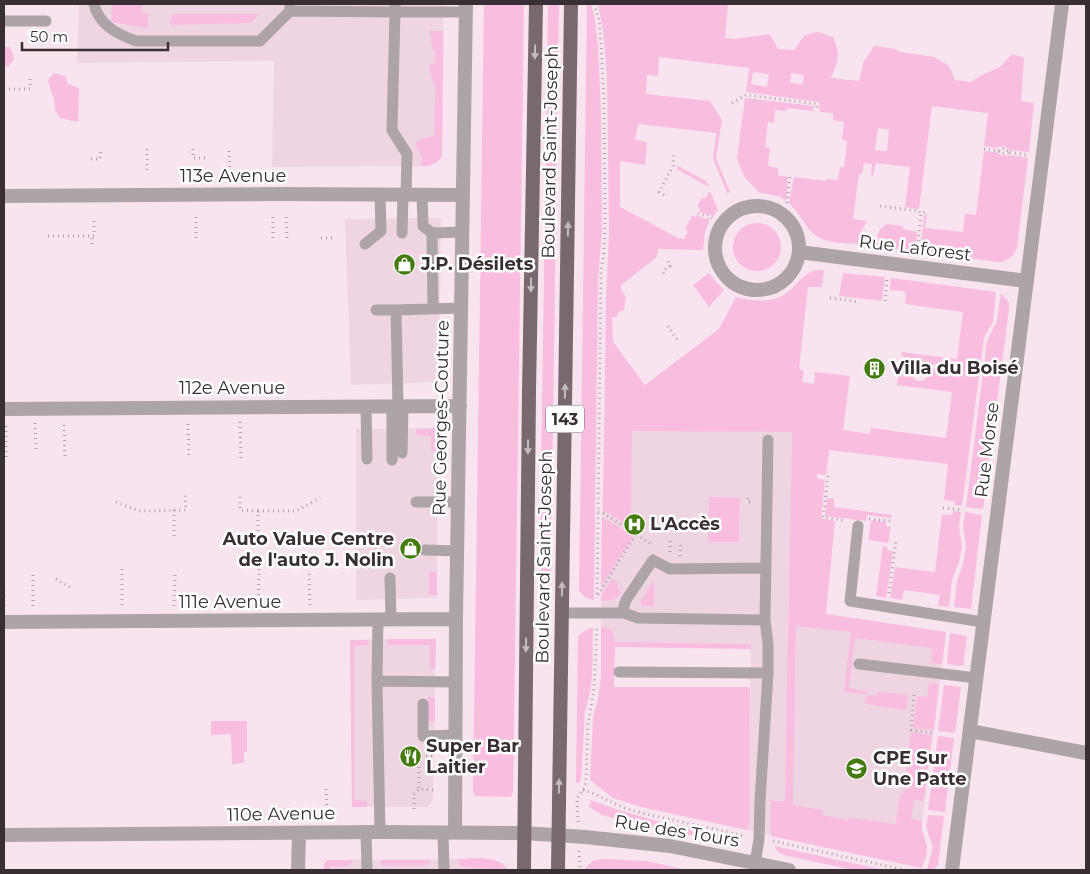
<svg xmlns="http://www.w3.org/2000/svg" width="1090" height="874" viewBox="0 0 1090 874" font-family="Montserrat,sans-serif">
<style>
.built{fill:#efd5e2}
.green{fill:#f8bddf;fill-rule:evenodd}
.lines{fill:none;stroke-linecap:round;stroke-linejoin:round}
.path{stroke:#b0a1a8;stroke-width:3;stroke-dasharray:1 4;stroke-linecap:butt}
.service{stroke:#aca4a8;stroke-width:11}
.minor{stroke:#aca4a8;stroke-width:14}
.primary{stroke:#786971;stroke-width:14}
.oneway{fill:#c2bcbf}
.labels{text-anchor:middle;stroke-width:5;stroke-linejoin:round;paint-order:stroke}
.shield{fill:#fff;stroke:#736d70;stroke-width:1}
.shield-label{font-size:16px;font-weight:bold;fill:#372f33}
.street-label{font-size:18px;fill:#372f33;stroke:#fff}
.poi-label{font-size:18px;font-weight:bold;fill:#372f33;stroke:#fff;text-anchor:start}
</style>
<rect width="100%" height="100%" fill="#f8e4ee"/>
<!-- built -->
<path class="built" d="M79,4h365l-2,153 -6,6 -6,3 -158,1 2,-106 -197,2z
M441,218l-2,164 -88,3 -6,-166z
M606,404l186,28 -3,181 63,5 94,14 -24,189v10l5,15 -1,10 -4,12 -175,-38 2,-7 2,-179 -136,-2 -9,-15h-5l1,-110z
M438,428l-1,170 -81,2v-171z
M388,639h48l-3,160 -5,8h-76l-2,-167z
M486,859l14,3 5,3 2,5h-183v-6l3,-4z"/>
<!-- green -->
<path class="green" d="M112,4h30v9l6,1v14l-37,-6z
M484,4h40l-11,788 -2,5 -36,-1 -2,-5z
M548,4h11l-9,622 -5,1 -5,-83z
M587,4h4l4,15 3,28 3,65 1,118 -4,49 -4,321c-7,-1 -11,-4 -15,-9z
M598,4h130l-3,34 9,1 36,-5 8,15 16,1 11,-15 13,-3 15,5c8,17 5,24 -2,41l28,3 4,-18 11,-17 21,3 5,3 34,5 15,9 6,14 16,2 13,-8 16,-7 12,-13 12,4 -3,43 13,2 -5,49 -18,-2 -8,-4 -8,2 -11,-2 4,-33 -56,-7 -13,103 -14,-2 5,-40 -34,-4 -3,13h-2l1,-12 -8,-1 -2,11h-3l-6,45 13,2v2l-4,6 -4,15c-17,-1 -37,0 -49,-15 -7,-9 -11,-17 -20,-26l5,-26 32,4v-2l12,1 2,-13h4l3,-26 -5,-1 2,-18 -11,-2v-7l-13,-1 -1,-10 -73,-10 3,-24 -90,-11 -1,19 -11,-1 -1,19 64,7 12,19 -6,38 14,34 -3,1 -14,-34 3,-26 -78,-9 -3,16 12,2 -2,23 -25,-4v46l60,32 1,-1 3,1 4,-8 -3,-2 7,-13 3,1 2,-2 6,4 5,-1 2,1 -5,13 -2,18 -45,-1 -1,8 -36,28v5l5,7 -2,13 -6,2 -1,5h-5l1,25 32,43 74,-56 17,-32c15,4 31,6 46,-1 15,-8 22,-28 42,-26l-2,17h-14l-9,82 5,2 -2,11 12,2 1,-12 35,4 -7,54 27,4 1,-6 75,10 6,-46 -55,-7 4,-24 10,7c0,17 17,18 18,1l21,-3 9,4 2,-2c-15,-10 -18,-3 -33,-3 -3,0 -6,-2 -8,-2l-6,2 -13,-10 1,-3 55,7 6,-47 -58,-8 1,-11 -3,-2 -13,-1 1,-12 105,14 -3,30 -9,15 -22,169 -8,-1 1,-4 -11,-1 4,-36 -119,-14 -3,25 -9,-1v4l8,2 -4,38 14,3 -9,93 120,18 -4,32 -11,-1 2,-15 -78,-10 -6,50 18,3 -1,3 -22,-2 7,-60 -55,-6 -3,179 30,5 -1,5 26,5 1,-2 47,6 4,-30h3l8,-62 21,3 -8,66 -10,-1 -3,19 11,2v10l5,15 -1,10 -4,12 -151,-32v-35h14l7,-369 -160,-1 -1,85 -6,8 -22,-14 3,-212 3,-66 -2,-155 -4,-47zM753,72l16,2 -2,13 -16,-3zM791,73l13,2 -1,9 -13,-1zM878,128l11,2 -2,21 -12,-1z
M172,14h87l-9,9 -80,2z
M430,31h13l-1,126c-7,7 -11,9 -21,9l1,-10 -7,-13 6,-4 13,-3 2,-50 -4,-6 -3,-15 7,-3 -1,-12 -3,-1z
M4,47h5l3,4 2,8 -5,7h-5z
M54,73l11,3 3,8 11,4 -1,34 -18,-4 -5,-8 -1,-12 -3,-7 -3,-11z
M745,98l69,8 -1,5 -26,-3v3l-12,-1 -1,13 -6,-1 -3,25 5,1 -2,18 10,2v7l10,2 -2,24 -5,-4 -8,-2 -13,-2 -13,-13 -5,-8 -5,-14z
M984,151l11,1 7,4 8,-1 18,3 -11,89c-4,10 -8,14 -19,15l-78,-10 4,-36 3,-3 -2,15 38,4 2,-18 11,1z
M676,165l30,16 3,6 -31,-17z
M710,191l8,19 -5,6 -4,-2h-6l-4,-3 1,-3 -3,-2 5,-8 3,1z
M733 247a24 24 0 1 1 48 0a24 24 0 1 1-48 0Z
M887,224l16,2v3l14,3 -2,19 -38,-4c-1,-11 1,-18 10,-23z
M709,273l7,9 8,8 -15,17 -16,-22z
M843,273l42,4 -3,24 -43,-5z
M1001,293l8,10v6l-26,200 -17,-2 21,-166 10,-20z
M438,428v23h-5l-2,-2v-13l-14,-1 -1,-2v-4z
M709,497l31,1 -1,44h-31z
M827,498l7,1v8l58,8v3l-25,-3 -1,6 -41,-5z
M953,511l8,1 -2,14 3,21 -3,15 -7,18 -3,27 -11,-1 2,-11 -36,-5 -2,10 -12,-2 5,-31 40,5 7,-58 10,1z
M965,512l17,3 -11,94 -17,-2 3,-26 6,-17 3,-17 -3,-21z
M602,517l31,19 -32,51z
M871,520l15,2v4l5,1 -3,16 -20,-3z
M883,546l5,1 -1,4h6l-7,47 -10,-2z
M429,572h8v23h-8z
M612,579l7,4 -2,5 5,4c-6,8 -12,9 -21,9v-5z
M653,581h1v25h-11l-2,-2v-3z
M593,627c-1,28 2,57 -8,84l-4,69 -2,3h-3l2,-147 6,-5z
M601,627h5l7,5 2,10 136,2v5l-136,-2 -1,40h136l-1,136 -2,7 -106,-23 -28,-9 -23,-18 3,-63 5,-19 3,-21z
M950,633l17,3 -4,30 -16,-2z
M388,639h48l-1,30h-5v-24h-43z
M350,640h18v5l-14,1v154l13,1v6h-15z
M929,683l10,1 -5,46 -21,-2 4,-32 10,1z
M944,685l17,2 -6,46 -17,-2z
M878,692l30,3 -2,15 -41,-6 1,-9 11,1z
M428,697h7v24l-7,1z
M211,721h36v31h-3v11l-12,1 -1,-30 -20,1z
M938,736l16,2 -9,74 -17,-2z
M590,800l32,11 38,11 75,15 3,3 -6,3h-6l-113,-25 -11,-3 -14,-9 3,-3z
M928,815l16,1 -6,48 -4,6 -7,-1 6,-22 -7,-20z
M774,846l110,24h-31l-69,-15 -5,-2z
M457,859c16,0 42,-5 50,11 -15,0 -30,-3 -46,-3l-2,-2z
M602,859l45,2 39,9h-100l-1,-2 8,-7z
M327,860h26c-3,9 -15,6 -23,6v4h-6v-6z
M380,860h51l-3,5 -45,1z"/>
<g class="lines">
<!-- path -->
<path class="path" d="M594,4l5,16 2,25 3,54 1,119 -1,36 -3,16 -4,328
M4,89h26v-13
M732,103l14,-8 71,9v7
M147,149v21
M193,149v9h14
M984,149l14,2 4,3 8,-2 -6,-4 -6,3
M229,151l1,19
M1010,152l16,3
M91,159h9l1,-10
M664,195l-5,-3 14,-26 1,-13
M787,203l3,-26
M880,206l39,5 2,3
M698,213l6,3 3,-1 5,3
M196,217v22
M273,217v23
M286,217l1,23
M48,236h46v-17
M321,238h15
M92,244v-8
M917,251l4,-37 6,-4
M664,273l-1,-2 7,-5 -2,-6
M830,298l30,4
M885,301l2,-22
M668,326l10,15
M240,422l1,40
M35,423l1,30
M188,424l1,34
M64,425l1,32
M6,457v-31
M828,476l-5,41 23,4
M240,497v13l18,1v23
M748,498v4h6
M116,502l23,9 47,-1 -1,-18
M943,508l20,2
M174,510v28
M258,511h38l24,-13
M598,512l5,1 50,32
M869,519l22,2
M670,541v11
M680,556l1,-15
M122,569v37
M309,574l1,32
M56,579l14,8
M4,590v16
M889,593l7,-53
M598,595l39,-63
M258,605l1,-37
M33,606v-32
M174,606l1,-32
M914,695l-3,35 24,3
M416,757l20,-1
M419,757v32l16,1
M326,789l1,21
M583,790l12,4 18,9 12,5 17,5 103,23
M414,809v-15l5,-5
M578,822l-1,-24 8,-11 1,-8 2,-54 6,-37 3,-61
M773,841l132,29
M579,851l1,19"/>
<!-- service -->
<path class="service" d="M94,4c5,21 23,30 42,37h124l30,-30
M290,4v7l105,1 -3,118 15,24 -1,41
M395,4v8h71
M4,21h42
M422,195l1,31 9,7
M402,233l1,-39
M365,244l16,-13 -1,-37
M433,309l-1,-76 30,-1
M376,310h20
M398,406l-2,-96 65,-2
M366,407l1,52
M402,453l1,-46
M392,460v-54
M416,502h43
M858,526l-8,75 133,21
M425,550l33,1
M390,578l1,41
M562,613h62l14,5 127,2
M624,613v-7l2,-6 27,-40 13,7 4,2 95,-1
M378,619l-1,62 79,1
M859,664l118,14
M619,672l149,1
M377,681l3,151
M423,704v32l33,-1
M366,832l1,38
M443,832l1,38
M755,863l4,-24 1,-38 8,-128v-29l-3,-24 3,-180"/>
<!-- minor -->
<path class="minor" d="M4,196l274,-2 185,1
M715 248a42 42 0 1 1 84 0a42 42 0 1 1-84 0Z
M799,252l228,29
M4,409l456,-3
M4,622l452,-3
M970,731l116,22
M455,832l1,-213 10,-615
M4,835l376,-3 144,1 61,4 85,9 119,24
M298,870l1,-37
M952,870l110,-866"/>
<!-- primary -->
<path class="primary" d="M524,870l5,-478 7,-388
M558,870l13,-866"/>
</g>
<!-- one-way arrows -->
<defs><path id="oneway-solid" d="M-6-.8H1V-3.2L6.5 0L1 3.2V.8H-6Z" transform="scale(1.25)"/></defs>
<g class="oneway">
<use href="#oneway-solid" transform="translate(535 52) rotate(91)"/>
<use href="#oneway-solid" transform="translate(568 229) rotate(-89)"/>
<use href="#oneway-solid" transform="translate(531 285) rotate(91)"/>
<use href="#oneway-solid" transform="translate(565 391) rotate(-89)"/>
<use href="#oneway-solid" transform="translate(528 447) rotate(91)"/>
<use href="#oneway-solid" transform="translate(562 589) rotate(-89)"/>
<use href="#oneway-solid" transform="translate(526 645) rotate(91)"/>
<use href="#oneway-solid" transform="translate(559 786) rotate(-89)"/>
</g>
<!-- icons -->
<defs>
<symbol id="shop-disc" viewBox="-11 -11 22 22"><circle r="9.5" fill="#447b0e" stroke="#fff"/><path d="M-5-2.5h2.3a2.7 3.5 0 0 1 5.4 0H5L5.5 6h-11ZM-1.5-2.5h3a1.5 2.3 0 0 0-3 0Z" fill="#fff"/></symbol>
<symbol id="building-disc" viewBox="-11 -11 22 22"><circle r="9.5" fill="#447b0e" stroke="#fff"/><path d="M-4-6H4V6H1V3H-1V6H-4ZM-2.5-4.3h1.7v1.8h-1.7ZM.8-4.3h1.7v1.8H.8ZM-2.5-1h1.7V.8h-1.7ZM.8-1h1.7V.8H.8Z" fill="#fff"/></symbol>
<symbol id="hospital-disc" viewBox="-11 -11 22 22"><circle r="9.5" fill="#447b0e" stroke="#fff"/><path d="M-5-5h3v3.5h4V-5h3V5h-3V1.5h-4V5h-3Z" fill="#fff"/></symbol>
<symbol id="restaurant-disc" viewBox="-11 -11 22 22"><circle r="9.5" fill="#447b0e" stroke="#fff"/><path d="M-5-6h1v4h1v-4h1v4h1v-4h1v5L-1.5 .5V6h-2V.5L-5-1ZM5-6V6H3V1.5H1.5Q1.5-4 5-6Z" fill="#fff"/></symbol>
<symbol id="school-disc" viewBox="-11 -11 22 22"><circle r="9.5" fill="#447b0e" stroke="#fff"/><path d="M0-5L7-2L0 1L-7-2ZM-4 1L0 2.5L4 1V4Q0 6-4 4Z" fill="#fff"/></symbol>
</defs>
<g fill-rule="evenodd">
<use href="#shop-disc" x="392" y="252" width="25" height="25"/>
<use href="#building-disc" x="862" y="356" width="25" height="25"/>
<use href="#hospital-disc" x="622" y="512" width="25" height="25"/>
<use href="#shop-disc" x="398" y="536" width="25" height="25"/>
<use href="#restaurant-disc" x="398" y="744" width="25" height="25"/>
<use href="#school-disc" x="844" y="756" width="25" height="25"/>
</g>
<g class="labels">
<!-- shield labels -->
<rect class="shield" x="546" y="405.5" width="38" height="27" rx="4"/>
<g class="shield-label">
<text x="565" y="425">143</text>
</g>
<!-- street labels -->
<g class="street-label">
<text transform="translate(550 152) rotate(-89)" y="6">Boulevard Saint-Joseph</text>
<text x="233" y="182">113e Avenue</text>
<text transform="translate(915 248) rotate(7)" y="6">Rue Laforest</text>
<text x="232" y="394">112e Avenue</text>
<text transform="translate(441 418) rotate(-89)" y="6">Rue Georges-Couture</text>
<text transform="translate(987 450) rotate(-83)" y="6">Rue Morse</text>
<text transform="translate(544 557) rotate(-89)" y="6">Boulevard Saint-Joseph</text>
<text x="230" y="608">111e Avenue</text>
<text transform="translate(281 814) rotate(-1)" y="6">110e Avenue</text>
<text transform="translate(677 831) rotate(9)" y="6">Rue des Tours</text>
</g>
<!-- poi labels -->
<g class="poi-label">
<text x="421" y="270">J.P. Désilets</text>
<text x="891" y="374">Villa du Boisé</text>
<text x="650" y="530">L'Accès</text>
<text x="394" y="545" text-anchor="end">Auto Value Centre<tspan x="394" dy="21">de l'auto J. Nolin</tspan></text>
<text x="426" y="752">Super Bar<tspan x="426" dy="21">Laitier</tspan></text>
<text x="873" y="764">CPE Sur<tspan x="873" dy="21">Une Patte</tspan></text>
</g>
</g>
<!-- border -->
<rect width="1090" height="874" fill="none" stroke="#372f33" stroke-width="10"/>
<!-- scale -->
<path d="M22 42v8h146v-8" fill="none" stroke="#372f33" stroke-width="2.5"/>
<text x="30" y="42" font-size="15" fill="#372f33" stroke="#ffffff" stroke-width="4" paint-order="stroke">50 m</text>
</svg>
